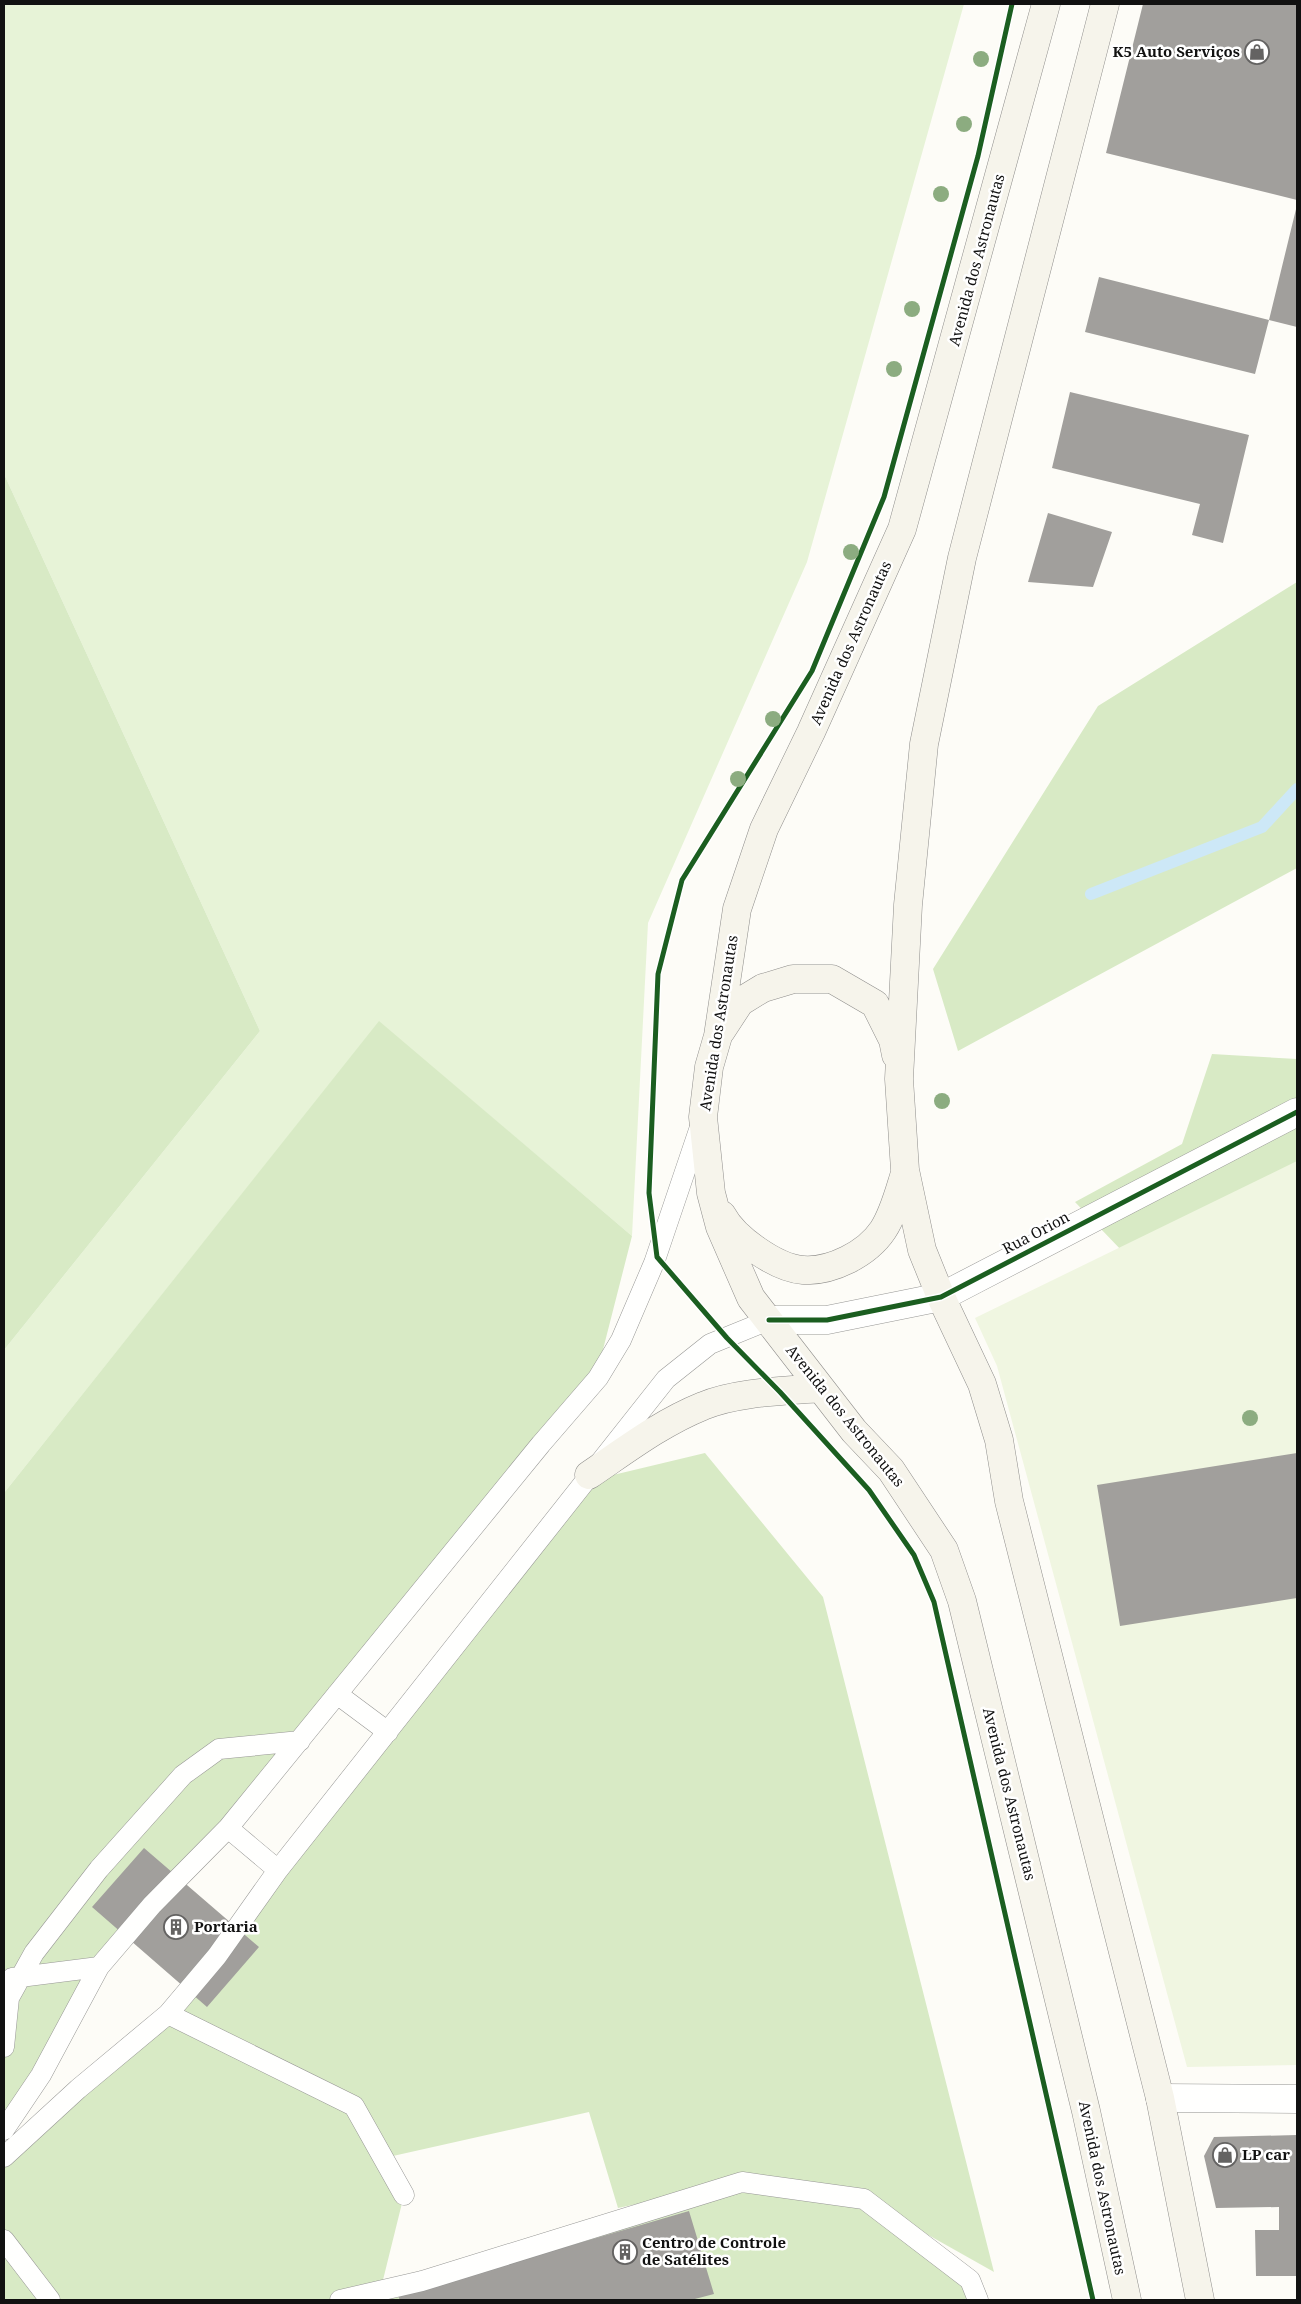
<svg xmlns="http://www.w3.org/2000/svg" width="1301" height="2304" viewBox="0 0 1301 2304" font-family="'Noto Serif',serif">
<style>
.green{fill:#e7f3d7}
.forest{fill:#d8eac5;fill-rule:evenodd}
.pitch{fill:#f0f6e1}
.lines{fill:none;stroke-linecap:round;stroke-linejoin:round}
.stream{stroke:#cde8f7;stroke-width:12}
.building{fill:#a19f9c}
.lane-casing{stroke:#979795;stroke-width:21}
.street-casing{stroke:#979795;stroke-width:29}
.secondary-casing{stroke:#8e8d8b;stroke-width:29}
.lane{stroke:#fffffe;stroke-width:20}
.street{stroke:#fffffe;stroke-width:28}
.secondary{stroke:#f6f4eb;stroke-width:28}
.cycleway-casing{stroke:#fff;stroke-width:8}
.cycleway{stroke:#1b5e20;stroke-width:5}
.tree{fill:#8cac80}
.labels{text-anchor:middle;stroke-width:5;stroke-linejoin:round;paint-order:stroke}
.poi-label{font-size:15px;font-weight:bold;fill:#111;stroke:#fff;text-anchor:start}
.street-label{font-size:15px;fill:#111;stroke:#fff}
</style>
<rect width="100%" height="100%" fill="#fdfcf7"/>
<!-- green -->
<path class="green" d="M4,4h960l-157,558 -159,361 -16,313 -253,-214 -375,471v-143l256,-319 -256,-557z"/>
<!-- forest -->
<path class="forest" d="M4,474l256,557 -256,319z
M1297,582v286l-339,183 -25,-82 165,-263z
M379,1021l253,215 -36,141 -497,590 -95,161v-635z
M1212,1054l85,5v190l-148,30 -74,-77 107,-58z
M705,1453l118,144 171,675 -126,-71 110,99h-928l-46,-60v-81l164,-145 420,-533zM589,2112l29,96 114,-24 -350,100 22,-89 -20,-37z
M4,2248l34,52h-34z"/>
<!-- pitch -->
<path class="pitch" d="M1297,1161v904l-110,2 -190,-701 -22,-48z"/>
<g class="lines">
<!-- stream -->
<path class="stream" d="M1091,894l171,-67 35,-38"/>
</g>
<!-- building -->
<path class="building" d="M1143,4h154v196l-191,-47z
M1297,205v122l-28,-7z
M1099,277l170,43 -14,54 -170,-42z
M1070,392l179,43 -26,108 -31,-8 8,-31 -148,-36z
M1048,513l64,19 -19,55 -65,-5z
M1297,1453v145l-177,28 -23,-141z
M144,1848l115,99 -52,60 -115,-100z
M1297,2135v141h-41l-1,-46h24v-23l-63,1 -12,-52 10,-19z
M689,2211l25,83 -23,6h-291l-2,-4z"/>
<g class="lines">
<defs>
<path id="lane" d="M337,1694l51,38
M228,1828l50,42
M12,1978l87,-11
M168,2014l186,92 50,89
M4,2047l5,-49 25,-45 65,-84 84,-94 36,-26 81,-8
M4,2130l37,-55 58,-108 53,-62 76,-77 313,-384 57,-66 23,-38 33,-77 47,-139
M4,2157l74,-68 90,-75 49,-58 61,-86 388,-491 44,-35 59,-24
M4,2240l46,60
M340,2300l82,-19 320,-99 122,17 106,81 8,20"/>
<path id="street" d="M769,1320h58l114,-23 356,-185
M1160,2098l137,1"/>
<path id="secondary" d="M1046,4l-144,525 -91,203 -47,97 -27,80 -19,127 -9,31 -6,50 8,76 9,34 31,71 103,133 37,39 53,80 18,51 124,510 41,189
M1105,4l-143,554 -38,186 -16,161 -9,174 6,91 17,80 19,47 41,87 17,56 10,61 151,597 40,202
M721,1031l19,-29 23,-14 30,-9h39l43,25 18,36 3,15
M722,1215c12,23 54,53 81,55 28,2 64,-16 80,-40 11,-17 16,-38 22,-57
M589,1475c37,-25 72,-52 114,-69 32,-14 82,-15 117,-18"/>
</defs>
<!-- lane casing -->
<use href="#lane" class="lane-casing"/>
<!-- street casing -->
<use href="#street" class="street-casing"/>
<!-- secondary casing -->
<use href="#secondary" class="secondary-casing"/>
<!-- lane -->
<use href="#lane" class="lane"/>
<!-- street -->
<use href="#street" class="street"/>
<!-- secondary -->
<use href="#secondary" class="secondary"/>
<defs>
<path id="cycleway" d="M1012,4l-34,152 -94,341 -72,174 -130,209 -24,94 -9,219 8,64 70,81 53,54 89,98 45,65 20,47 159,698
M769,1320h58l114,-23 356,-185"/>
</defs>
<!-- cycleway casing -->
<use href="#cycleway" class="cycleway-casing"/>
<!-- cycleway -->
<use href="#cycleway" class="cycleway"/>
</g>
<!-- trees -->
<g class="tree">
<circle cx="981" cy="59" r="8"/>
<circle cx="964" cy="124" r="8"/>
<circle cx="941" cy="194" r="8"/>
<circle cx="912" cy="309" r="8"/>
<circle cx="894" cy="369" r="8"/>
<circle cx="851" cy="552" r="8"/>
<circle cx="773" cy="719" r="8"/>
<circle cx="738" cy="779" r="8"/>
<circle cx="942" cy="1101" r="8"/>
<circle cx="1250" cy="1418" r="8"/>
</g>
<!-- icons -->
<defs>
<symbol id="shop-ring" viewBox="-11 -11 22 22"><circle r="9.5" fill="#fff" stroke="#646362" stroke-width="1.5"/><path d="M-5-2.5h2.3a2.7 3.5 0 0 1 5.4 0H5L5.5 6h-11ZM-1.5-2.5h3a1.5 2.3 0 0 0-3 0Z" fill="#646362"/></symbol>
<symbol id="building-ring" viewBox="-11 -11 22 22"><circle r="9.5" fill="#fff" stroke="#646362" stroke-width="1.5"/><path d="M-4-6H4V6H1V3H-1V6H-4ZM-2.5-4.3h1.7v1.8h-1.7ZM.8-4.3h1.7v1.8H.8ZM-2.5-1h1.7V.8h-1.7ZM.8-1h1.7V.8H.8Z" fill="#646362"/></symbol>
</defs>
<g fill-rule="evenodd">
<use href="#shop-ring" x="1243" y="38" width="28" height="28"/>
<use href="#building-ring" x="162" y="1913" width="28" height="28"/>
<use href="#shop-ring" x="1211" y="2141" width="28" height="28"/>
<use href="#building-ring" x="611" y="2238" width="28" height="28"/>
</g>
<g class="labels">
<!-- poi labels -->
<g class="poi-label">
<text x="1240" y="57" text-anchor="end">K5 Auto Serviços</text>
<text x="194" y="1932">Portaria</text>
<text x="1242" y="2160">LP car</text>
<text x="642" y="2248">Centro de Controle<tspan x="642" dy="17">de Satélites</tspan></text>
</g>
<!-- street labels -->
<g class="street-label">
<text transform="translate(977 260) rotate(-75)" y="5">Avenida dos Astronautas</text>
<text transform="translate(851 643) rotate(-66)" y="5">Avenida dos Astronautas</text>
<text transform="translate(719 1023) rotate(-81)" y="5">Avenida dos Astronautas</text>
<text transform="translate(1036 1233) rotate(-28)" y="5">Rua Orion</text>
<text transform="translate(845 1416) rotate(51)" y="5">Avenida dos Astronautas</text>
<text transform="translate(1009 1794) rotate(76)" y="5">Avenida dos Astronautas</text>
<text transform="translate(1102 2188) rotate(78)" y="5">Avenida dos Astronautas</text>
</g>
</g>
<!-- border -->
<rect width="1301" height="2304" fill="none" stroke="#111111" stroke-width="10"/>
</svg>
